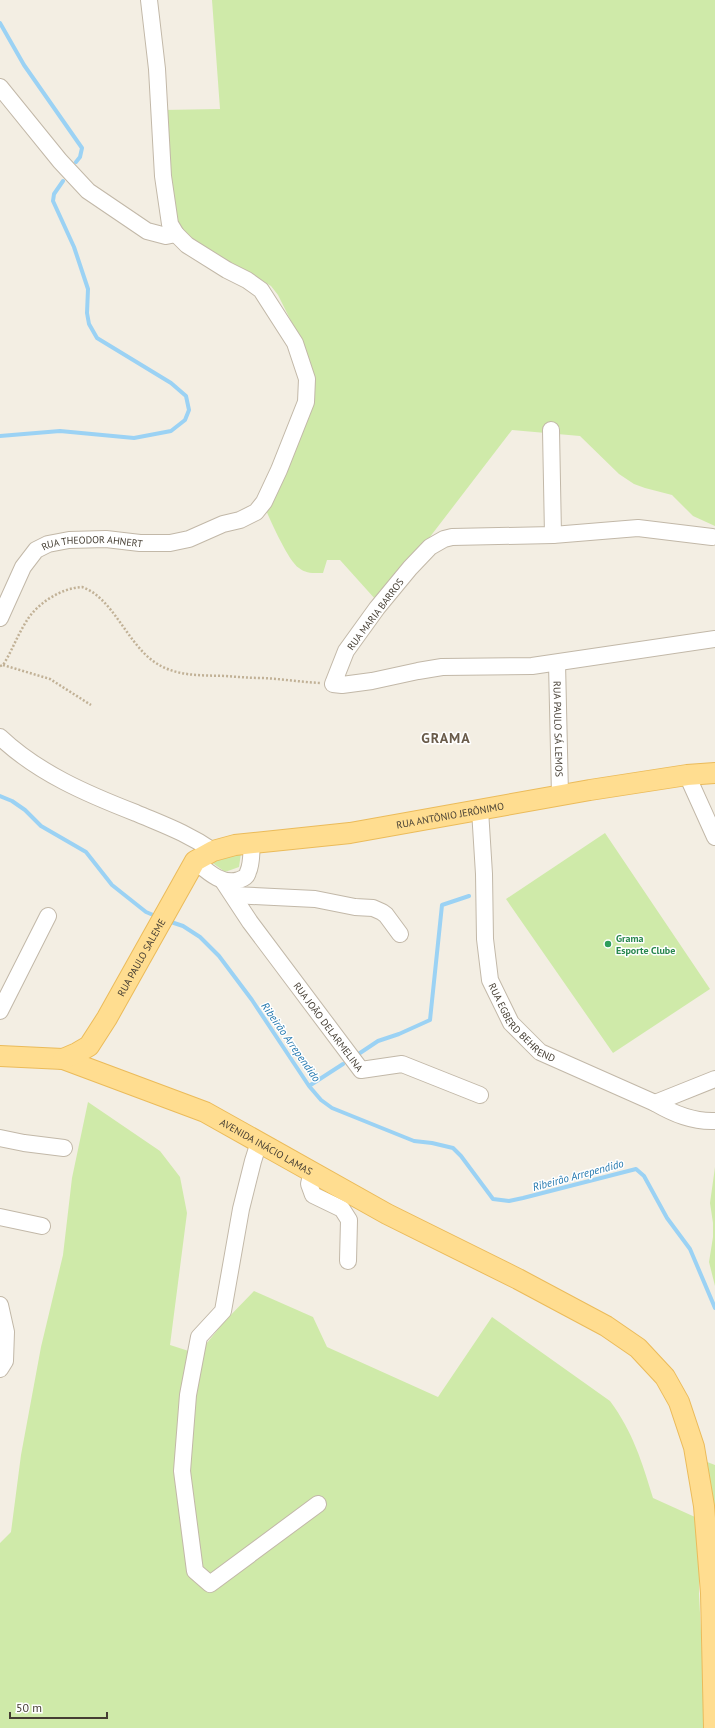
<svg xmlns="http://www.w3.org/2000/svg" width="715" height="1728" viewBox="0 0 715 1728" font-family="'PT Sans',sans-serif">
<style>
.green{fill:#cfeaa9}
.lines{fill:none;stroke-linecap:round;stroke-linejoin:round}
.stream{stroke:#9bd2f4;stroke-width:4}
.minor-casing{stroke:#c2b8a8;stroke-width:18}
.major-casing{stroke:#ebbb5a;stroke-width:22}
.path{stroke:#c1b196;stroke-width:2.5;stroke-dasharray:2 2;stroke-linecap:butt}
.minor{stroke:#fff;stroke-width:16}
.major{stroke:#ffdd90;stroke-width:20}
.leisure-dot{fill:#2e9e5b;stroke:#fff;stroke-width:1.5}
.labels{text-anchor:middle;stroke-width:3;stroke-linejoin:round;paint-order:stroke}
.street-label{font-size:10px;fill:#453e33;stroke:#fff}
.leisure-label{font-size:10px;font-weight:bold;fill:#27864d;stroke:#fff;text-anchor:start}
.water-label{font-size:11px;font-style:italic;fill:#2579af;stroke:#fff}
.district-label{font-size:14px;font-weight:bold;letter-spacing:1px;fill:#695b4a;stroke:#fff}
</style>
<rect width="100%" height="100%" fill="#f3eee3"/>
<!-- green -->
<path class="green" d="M212,0h503v526l-22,-10 -21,-21 -27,-7 -11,-4 -15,-10 -39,-38 -68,-6 -132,172 -4,-2 -36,-40h-13l-4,13c-8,0 -17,1 -24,-5 -11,-7 -29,-49 -35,-62l47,-134 -18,-47 -15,-30 -7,-9 -26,-16 -43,-21 -40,-17v-122l58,-1z
M605,833l105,156 -97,64 -107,-154z
M241,853l-2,14 -14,5 -15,-11z
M88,1102l72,49 20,26 7,36 -17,132 28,9 26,-32 30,-31 59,26 14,30 111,50 54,-80 118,84c23,31 32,61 43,97l42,19 4,44v33l7,134h-706v-185l11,-11 10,-77 20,-108 22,-92 9,-77z
M715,1167v119l-6,-24 4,-25v-14l-3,-20z
M702,1460l13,5v65z"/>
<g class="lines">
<!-- stream -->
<path class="stream" d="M0,23l24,42 58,83 -2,9 -4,5
M0,436l60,-5 74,7 37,-7 14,-11 4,-10 -3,-14 -15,-13 -74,-45 -8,-14 -2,-11 1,-24 -14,-42 -21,-46 1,-7 9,-13
M0,796l12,5 13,9 16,16 45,26 26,33 34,27 12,5
M168,921l15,5 17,11 19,19 33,44 57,86 12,14 11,8 82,33 18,2 21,5 8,8 32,43 16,2 14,-3 113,-29 8,7 23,42 23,31 25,59
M357,1055l21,-14 21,-7 31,-14 12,-115 27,-9
M309,1086l34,-22"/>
<defs>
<g id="minor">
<path d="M0,87l60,74 28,30 59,40 19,5 10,-2"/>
<path d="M551,430l2,105"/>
<path d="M712,537l-74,-9 -85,7 -101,2 -8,2 -14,8 -20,21 -33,40 -31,43 -13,33 9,1 30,-4 46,-10 24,-4 90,-1 183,-27"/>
<path id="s1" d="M0,618l23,-51 13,-17 12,-6 21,-4 37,-1 34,4h30l19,-4 34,-15 17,-4 16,-8 8,-10 15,-32 27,-68 1,-23 -12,-36 -34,-53 -14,-10 -20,-10 -40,-25 -11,-11 -6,-10 -7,-48 -6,-107 -8,-69"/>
<path id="s2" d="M557,663l3,132"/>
<path d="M0,737c38,36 87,57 136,76 28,12 51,20 77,38"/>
<path d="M687,775l28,62"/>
<path id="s3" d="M480,810l4,64 1,65 5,41 21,43 29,29 115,51c19,11 38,19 60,18"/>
<path d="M195,861c12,10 27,25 44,19 5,-2 8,-3 9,-8 4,-8 3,-20 4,-28"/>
<path id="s4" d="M223,881l27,41 111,148 41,-6 78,31"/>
<path d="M233,895l82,4 40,8 18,1 9,4 4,3 14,19"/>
<path d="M0,1011l48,-95"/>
<path d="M655,1103l60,-24"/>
<path d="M0,1138l24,5 40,5"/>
<path d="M259,1142l-6,19 -12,48 -18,102 -24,26 -11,58 -6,76 13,100 15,13 108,-80"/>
<path d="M312,1172l-3,12 4,11 29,14 7,11 -1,41"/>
<path d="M0,1217l42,9"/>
<path d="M0,1305l6,27 -1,29 -5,8"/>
</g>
<g id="major">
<path id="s5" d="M0,1056l63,3 142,53 182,102 131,65 88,47 32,22 27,29 14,25 15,45 10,59 7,87 3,135"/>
<path id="s6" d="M63,1059l14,-6 12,-7 18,-28 88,-157 18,-10 22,-6 115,-12 240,-43 97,-15 28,-2"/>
</g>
</defs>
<!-- minor casing -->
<use href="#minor" class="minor-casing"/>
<!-- major casing -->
<use href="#major" class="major-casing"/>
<!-- path -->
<path class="path" d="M3,665l47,14 41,26
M0,666l3,-1c9,-14 14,-29 23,-43 10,-18 35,-34 56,-35 30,10 44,54 71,74 22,16 47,14 73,15 12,1 24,2 37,2 19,1 38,4 57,5"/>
<!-- minor -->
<use href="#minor" class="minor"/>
<!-- major -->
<use href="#major" class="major"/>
</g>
<!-- markers -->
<circle class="leisure-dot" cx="608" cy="944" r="4"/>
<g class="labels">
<!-- street labels -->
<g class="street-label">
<text dy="4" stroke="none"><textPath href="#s1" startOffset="135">RUA THEODOR AHNERT</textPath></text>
<text transform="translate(375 614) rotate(-53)" y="4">RUA MARIA BARROS</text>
<text dy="4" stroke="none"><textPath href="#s2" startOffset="66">RUA PAULO SÁ LEMOS</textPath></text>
<text dy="4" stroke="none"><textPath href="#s6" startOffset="503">RUA ANTÔNIO JERÔNIMO</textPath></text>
<text dy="4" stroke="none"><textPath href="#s6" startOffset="132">RUA PAULO SALEME</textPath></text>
<text dy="4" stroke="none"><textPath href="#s3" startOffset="225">RUA EGBERD BEHREND</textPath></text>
<text dy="4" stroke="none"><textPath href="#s4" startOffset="180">RUA JOÃO DELARMELINA</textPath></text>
<text dy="4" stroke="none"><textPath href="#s5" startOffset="285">AVENIDA INÁCIO LAMAS</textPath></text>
</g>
<!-- leisure labels -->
<g class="leisure-label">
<text x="616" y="942">Grama<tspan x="616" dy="12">Esporte Clube</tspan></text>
</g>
<!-- water labels -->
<g class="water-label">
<text transform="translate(291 1042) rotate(55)" y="4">Ribeirão Arrependido</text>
<text transform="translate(578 1175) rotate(-15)" y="4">Ribeirão Arrependido</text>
</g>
<!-- district labels -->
<g class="district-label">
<text x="446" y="743">GRAMA</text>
</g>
</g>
<!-- scale -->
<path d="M10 1712v6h97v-6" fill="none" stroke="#453e33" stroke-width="2"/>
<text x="16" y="1712" font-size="12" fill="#453e33" stroke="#ffffff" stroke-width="3" paint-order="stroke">50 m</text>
</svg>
